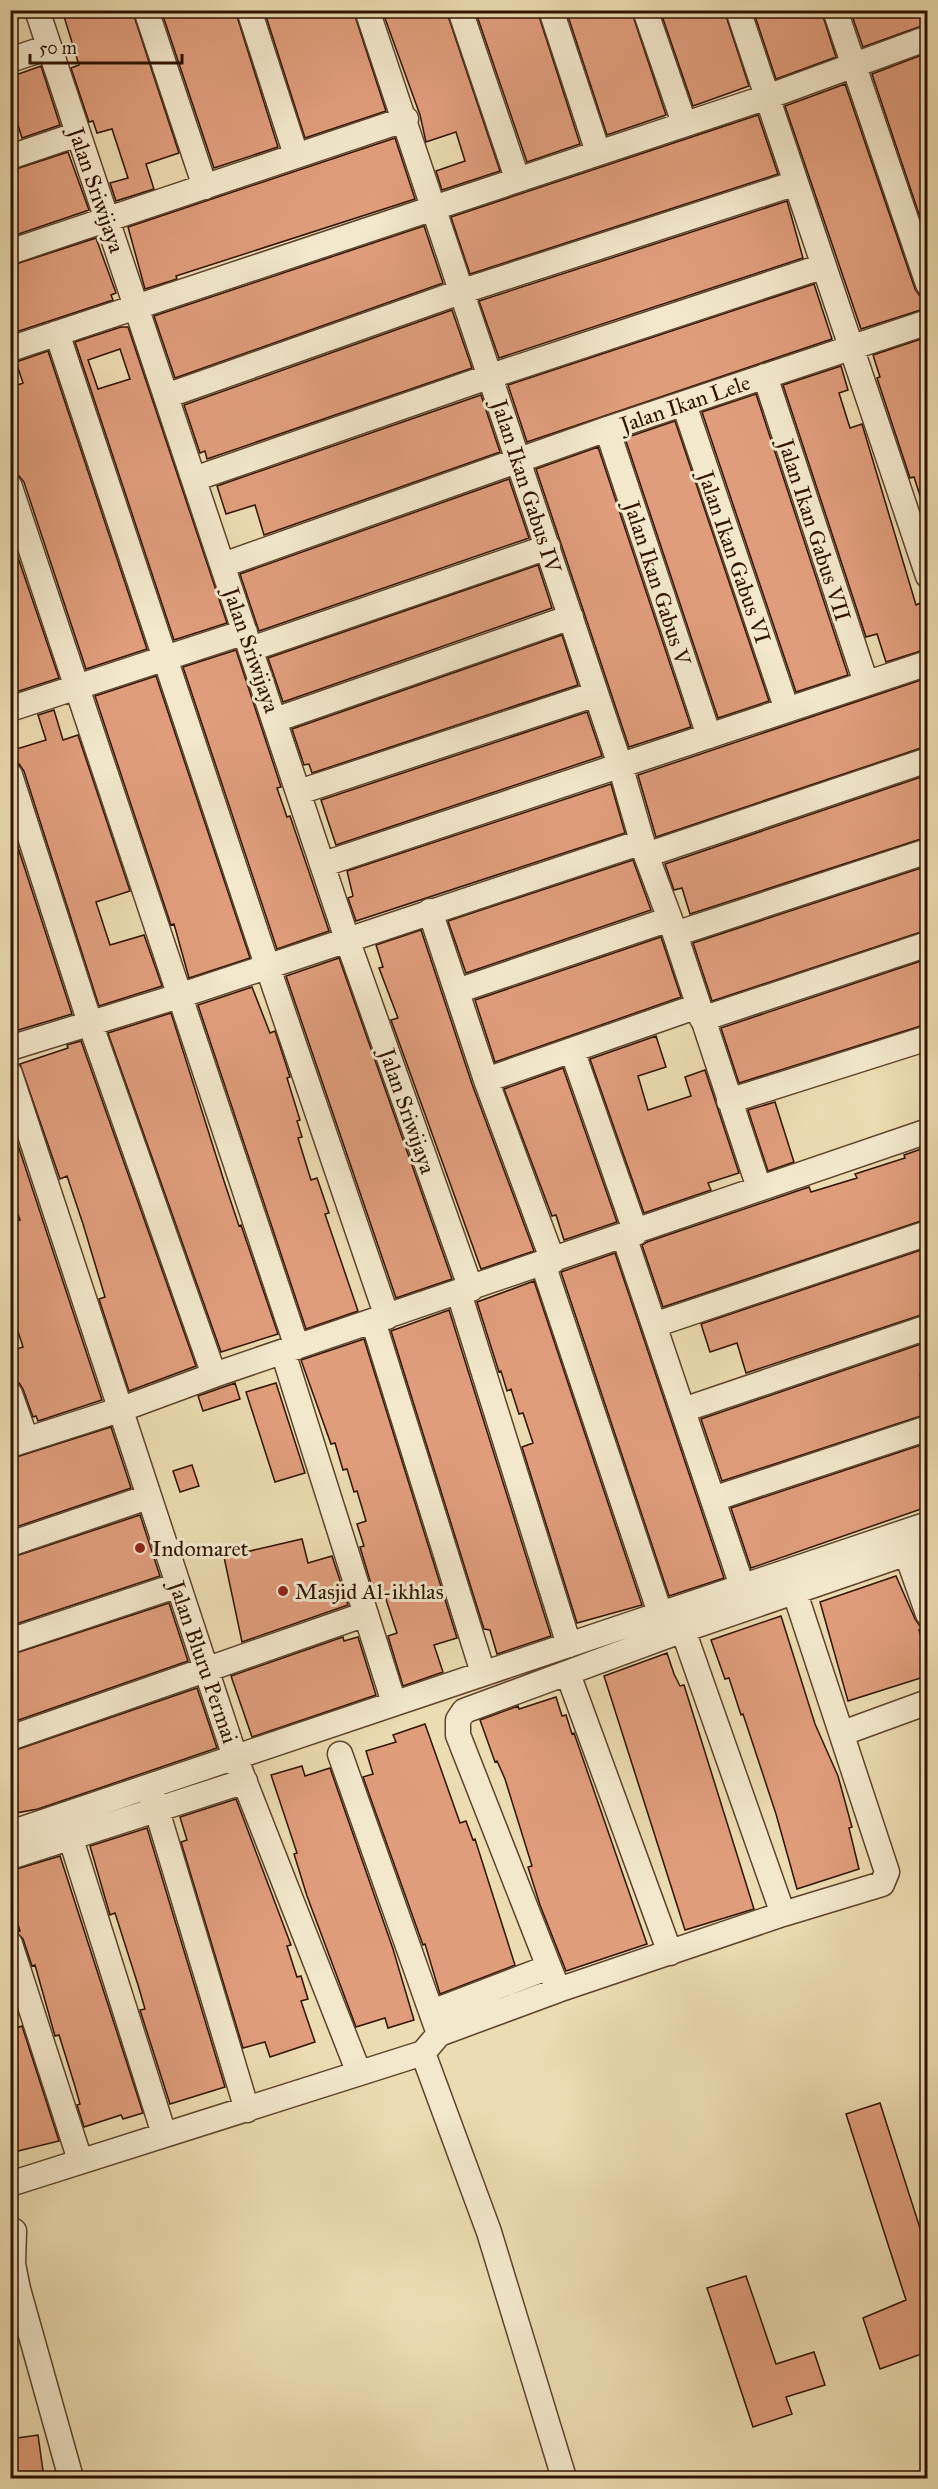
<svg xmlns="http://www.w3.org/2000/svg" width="938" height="2489" viewBox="0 0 938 2489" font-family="'IM FELL Great Primer',serif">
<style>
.building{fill:#e09d7c;stroke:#2f1200;stroke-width:1.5;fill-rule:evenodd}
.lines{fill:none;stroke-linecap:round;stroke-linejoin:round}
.street-casing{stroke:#5e442c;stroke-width:27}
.street{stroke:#f3e8cc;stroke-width:24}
.poi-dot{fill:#8f2418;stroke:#f3e8cc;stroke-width:2}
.labels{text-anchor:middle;stroke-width:6;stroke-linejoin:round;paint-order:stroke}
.street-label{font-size:22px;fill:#2f1200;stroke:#f3e8cc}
.poi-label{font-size:22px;fill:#2f1200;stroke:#f3e8cc;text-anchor:start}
</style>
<rect width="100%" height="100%" fill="#ecdcb1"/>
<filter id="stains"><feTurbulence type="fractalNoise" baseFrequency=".00333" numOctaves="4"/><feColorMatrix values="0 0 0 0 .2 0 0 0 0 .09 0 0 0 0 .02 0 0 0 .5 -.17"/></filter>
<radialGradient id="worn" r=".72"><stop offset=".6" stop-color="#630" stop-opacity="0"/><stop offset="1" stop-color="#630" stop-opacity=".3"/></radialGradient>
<!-- building -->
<path class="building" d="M62,10h70l47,143 -33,11 8,25 -38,12 -6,-18 18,-5 -16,-49 -15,4 -4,-12 -4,1 -18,-54 8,-3z
M161,10h74l43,137 -64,21z
M264,10h89l33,101 -81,27z
M382,10h64l54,161 -58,19 -6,-19 29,-10 -9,-29 -30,10 -6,-27z
M475,10h62l43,134 -53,18z
M566,10h23l2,4 16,-4h24l35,105 -59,20z
M660,10h64l25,76 -56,20z
M753,10h68l15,47 -60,22z
M850,10h72l5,14 -64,23z
M927,53v80l-6,3 6,21v81l-55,-164z
M41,66l19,59 -38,13 -12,-38v-23z
M845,84l70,205 4,6 8,3v10l-66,21 -76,-223z
M758,115l20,59 -308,100 -19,-57z
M395,138l20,61 -239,77 1,3 -32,10 -17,-62z
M68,152l21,58 -79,27v-66z
M787,201l16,57 -304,100 -20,-57z
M424,226l19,57 -268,95 -21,-62z
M96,238l20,55 -5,2 2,5 -103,34v-68z
M814,284l18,55 -305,103 -19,-57z
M452,310l20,58 -265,91 -2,-8 -5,2 -16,-48z
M121,327h7l99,296 -53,17 -99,-298zM120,349l10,30 -32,10 -10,-29z
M927,337v171h-3l-10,-31 -4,1 -33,-100 3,-1 -7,-22z
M48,351l99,298 -61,20 -62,-187 -5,-6 -9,-3v-85l13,-5 -7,-21z
M841,366l7,24 -9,3 11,35 12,-4 54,181 4,-2 7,22v24l-41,13 -9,-28 -11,3 -83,-252z
M756,394l92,281 -52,17 -94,-280z
M481,395l19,57 -236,83 -9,-30 -29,9 -9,-28z
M675,421l94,280 -51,17 -93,-280z
M598,447l93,280 -62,20 -93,-278z
M509,479l20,59 -270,93 -19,-57z
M10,534l49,144 -49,16z
M538,565l14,43 -269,94 -15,-44z
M562,635l16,50 -266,88 -3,-9 -5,1 -12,-36z
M236,650l45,137 -4,1 10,29 3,-1 39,115 -52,18 -94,-282z
M156,676l94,282 -61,20 -15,-54 -3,1 -76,-229z
M927,678v68l-271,91 -18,-62z
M54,710l9,30 15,-5 52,156 -34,11 14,43 34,-10 18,51 -63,20 -75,-235 -5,-7 -9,-3v-10l36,-11 -8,-25z
M587,712l15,44 -266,89 -15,-45z
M927,775v62l-237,77 -8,-26 -8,2 -9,-26z
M611,784l14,49 -269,88 -8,-23 5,-2 -6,-25z
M10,823l62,191 -57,17 -5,-14z
M633,860l18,50 -185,63 -18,-52z
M927,866v64l-215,71 -19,-58z
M421,930l51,154 62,167 -53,18 -90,-249 7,-2 -19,-50 4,-1 -7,-22z
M661,937l20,60 -186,65 -20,-62z
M339,958l113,321 -56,19 -110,-322z
M927,959v65l-188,59 -18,-55z
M252,987l18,46 5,-2 15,46 -3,1 13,42 -3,1 5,16 -4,1 13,42 6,-2 12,35 -4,1 33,97 -52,18 -108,-324z
M171,1013l53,168 15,45 2,-1 37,109 -57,18 -113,-319z
M656,1036l10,31 -28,9 10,34 43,-14 -6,-19 20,-7 34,103 -31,10 3,7 -67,23 -54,-154z
M81,1041l115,325 -67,25 -30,-92 6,-2 -22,-73 -16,-48 -7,3 -40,-115 48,-16 -1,-3z
M563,1068l54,154 -53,18 -8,-25 -4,1 -48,-127z
M775,1102l19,60 -26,9 -20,-61z
M10,1121l92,279 -64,21 -2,-5 -3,1 -10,-28 -4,-6 -9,-3v-29l13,-4 -13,-40v-84l10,-3 -10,-28z
M927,1147v72l-264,88 -21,-62 5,-3 162,-55 2,5 46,-14 -2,-4 50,-16 -1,-3z
M927,1248v65l-181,60 -9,-30 -27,9 -9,-28z
M615,1253l109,325 -55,18 -108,-324z
M534,1281l108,324 -65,18 -55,-176 11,-4 -10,-30 -4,1 -8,-25 -4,2 -6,-20 -2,1 -22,-70z
M449,1310l102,326 -54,18 -7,-24 -6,-1 -93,-298z
M364,1339l93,299 -23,7 9,27 -40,14 -15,-50 9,-3 -16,-49 -9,3 -12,-40 4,-1 -7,-22 9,-3 -9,-30 -3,1 -7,-23 -4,1 -8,-27 -4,1 -30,-84z
M927,1342v30l-7,3 7,27v12l-205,67 -21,-62z
M235,1383l5,16 -37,12 -5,-15z
M276,1383l29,90 -30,9 -29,-90z
M111,1427l20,61 -121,41v-70z
M927,1443v64l-176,61 -20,-60z
M192,1465l7,21 -19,6 -7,-21z
M140,1515l20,61 -150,50v-68z
M302,1539l6,24 24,-7 16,49 -106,37 -18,-85z
M896,1576l19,43 4,6 8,3 -8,2 6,18 -3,1 5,27 -79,25 -28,-99z
M169,1603l19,58 -178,62v-68z
M781,1616l34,108 23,52 14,51 -3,1 10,41 -62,20 -21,-75 -33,-100 -2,1 -12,-37 -4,1 -14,-39z
M343,1637l1,4 14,-4 18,58 -124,42 -21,-61z
M667,1653l7,21 6,12 4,-1 70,224 -69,21 -81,-254z
M197,1688l20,60 -179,61 -28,5v-62z
M556,1697l6,19 4,-1 6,19 2,-1 73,211 -81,27 -26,-66 -12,-38 4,-1 -27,-87 -8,-18 -2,1 -15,-42 38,-14 1,3z
M425,1724l35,99 6,-2 7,19 2,-1 40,126 -75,29 -15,-50 -2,1 -60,-168 10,-3 -7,-23 30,-9 -3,-7z
M302,1766l3,10 25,-8 63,181 21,71 -26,8 -3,-10 -29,9 -49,-131 -13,-42 3,-1 -26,-78z
M236,1799l55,146 -4,1 10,31 4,-1 7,23 -7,2 14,41 -45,15 -5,-15 -22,6 -62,-206 6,-2 -7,-23z
M147,1828l78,259 -55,17 -30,-94 5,-1 -7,-24 -23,-72 -5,2 -20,-69z
M60,1856l83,257 -20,6 -2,-4 -37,12 -7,-22 3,-1 -6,-21 -15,-48 -4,1 -20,-71 -3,1 -9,-27 -7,-7 4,-1 -10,-31v-29z
M22,2026l37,115 -49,12v-123z
M880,2103l47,147v102l-47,17 -17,-51 43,-18 -60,-186z
M746,2276l30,88 38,-12 11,33 -39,12 6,17 -39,13 -46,-139z
M38,2435l6,43h-28l-2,-10 -4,1v-30z"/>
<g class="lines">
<defs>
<path id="street" d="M37,10l310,929 124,350
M146,10l59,177
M249,10l47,145
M367,10l253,755 26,90 24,64 89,269
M460,10l57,168
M551,10l47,142
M645,10l39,113
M738,10l190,566
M835,10l93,274
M10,60l39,-13
M10,157l68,-23
M10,252l396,-133
M57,333l210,632 120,352
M10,349l757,-252 161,-59
M765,376l101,307
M166,396l297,-105 333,-108
M684,404l103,306
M607,429l102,307
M194,479l297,-103 333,-110
M10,487l287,860
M223,565l384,-136 321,-107
M251,649l297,-102
M10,709l235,-77
M275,720l296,-103
M10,775l80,248 124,352
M299,792l297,-98
M646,855l282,-95
M324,864l604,-201
M430,911l56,169 67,181
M675,934l253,-83
M457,991l213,-72
M702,1019l226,-75
M10,1048l169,-52 463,-154
M572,1050l64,183
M10,1074l225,683 124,316
M486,1080l212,-74
M729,1101l199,-63
M624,1236l118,350
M543,1264l117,349
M459,1293l110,352
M373,1321l110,352
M654,1325l274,-92
M283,1352l111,351
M10,1394l16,45
M683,1410l245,-83
M10,1445l112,-36 92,-34 714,-244
M713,1499l215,-71
M10,1544l138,-47
M906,1552l22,62
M683,1630l100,284
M10,1641l168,-56
M568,1674l102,279
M843,1733l85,-31
M10,1738l356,-124
M340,1754l99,280
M150,1787l97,323
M64,1817l100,317
M10,1833l918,-309
M10,1857l235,-76
M10,1944l70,216
M558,1990l-100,-255v-15l6,-9 219,-81 245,-84
M432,2012l117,-45
M423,2053l66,179 75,246
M10,2184l413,-131 16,-19 119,-44 225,-76 99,-30 5,-12 -92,-279
M14,2231l-1,33 5,25 53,189"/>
</defs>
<!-- street casing -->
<use href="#street" class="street-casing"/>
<!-- street -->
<use href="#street" class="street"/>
</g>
<!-- markers -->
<g class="poi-dot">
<circle cx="140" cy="1548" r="6"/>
<circle cx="283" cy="1591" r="6"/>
</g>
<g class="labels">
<!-- street labels -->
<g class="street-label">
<text transform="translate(97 190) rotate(71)" y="8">Jalan Sriwijaya</text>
<text transform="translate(685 403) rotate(-19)" y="8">Jalan Ikan Lele</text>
<text transform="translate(527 486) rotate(72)" y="8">Jalan Ikan Gabus IV</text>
<text transform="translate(815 530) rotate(72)" y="8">Jalan Ikan Gabus VII</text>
<text transform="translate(735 557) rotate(71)" y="8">Jalan Ikan Gabus VI</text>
<text transform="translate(658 583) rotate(72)" y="8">Jalan Ikan Gabus V</text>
<text transform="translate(252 650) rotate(71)" y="8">Jalan Sriwijaya</text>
<text transform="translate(408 1111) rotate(71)" y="8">Jalan Sriwijaya</text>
<text transform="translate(204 1662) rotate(71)" y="8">Jalan Bluru Permai</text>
</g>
<!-- poi labels -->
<g class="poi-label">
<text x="152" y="1556">Indomaret</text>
<text x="295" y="1599">Masjid Al-ikhlas</text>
</g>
</g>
<!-- margin -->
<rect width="938" height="2489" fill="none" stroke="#ecdcb1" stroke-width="36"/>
<rect x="12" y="12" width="914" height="2465" fill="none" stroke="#2f1200" stroke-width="3"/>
<rect x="18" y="18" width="902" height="2453" fill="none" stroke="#2f1200" stroke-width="1.5"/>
<!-- scale -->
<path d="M30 54v9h152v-9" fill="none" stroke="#2f1200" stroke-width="3"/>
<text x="39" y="54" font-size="18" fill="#2f1200" stroke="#f3e8cc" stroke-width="4.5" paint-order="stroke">50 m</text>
<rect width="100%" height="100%" filter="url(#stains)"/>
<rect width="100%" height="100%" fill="url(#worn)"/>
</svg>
